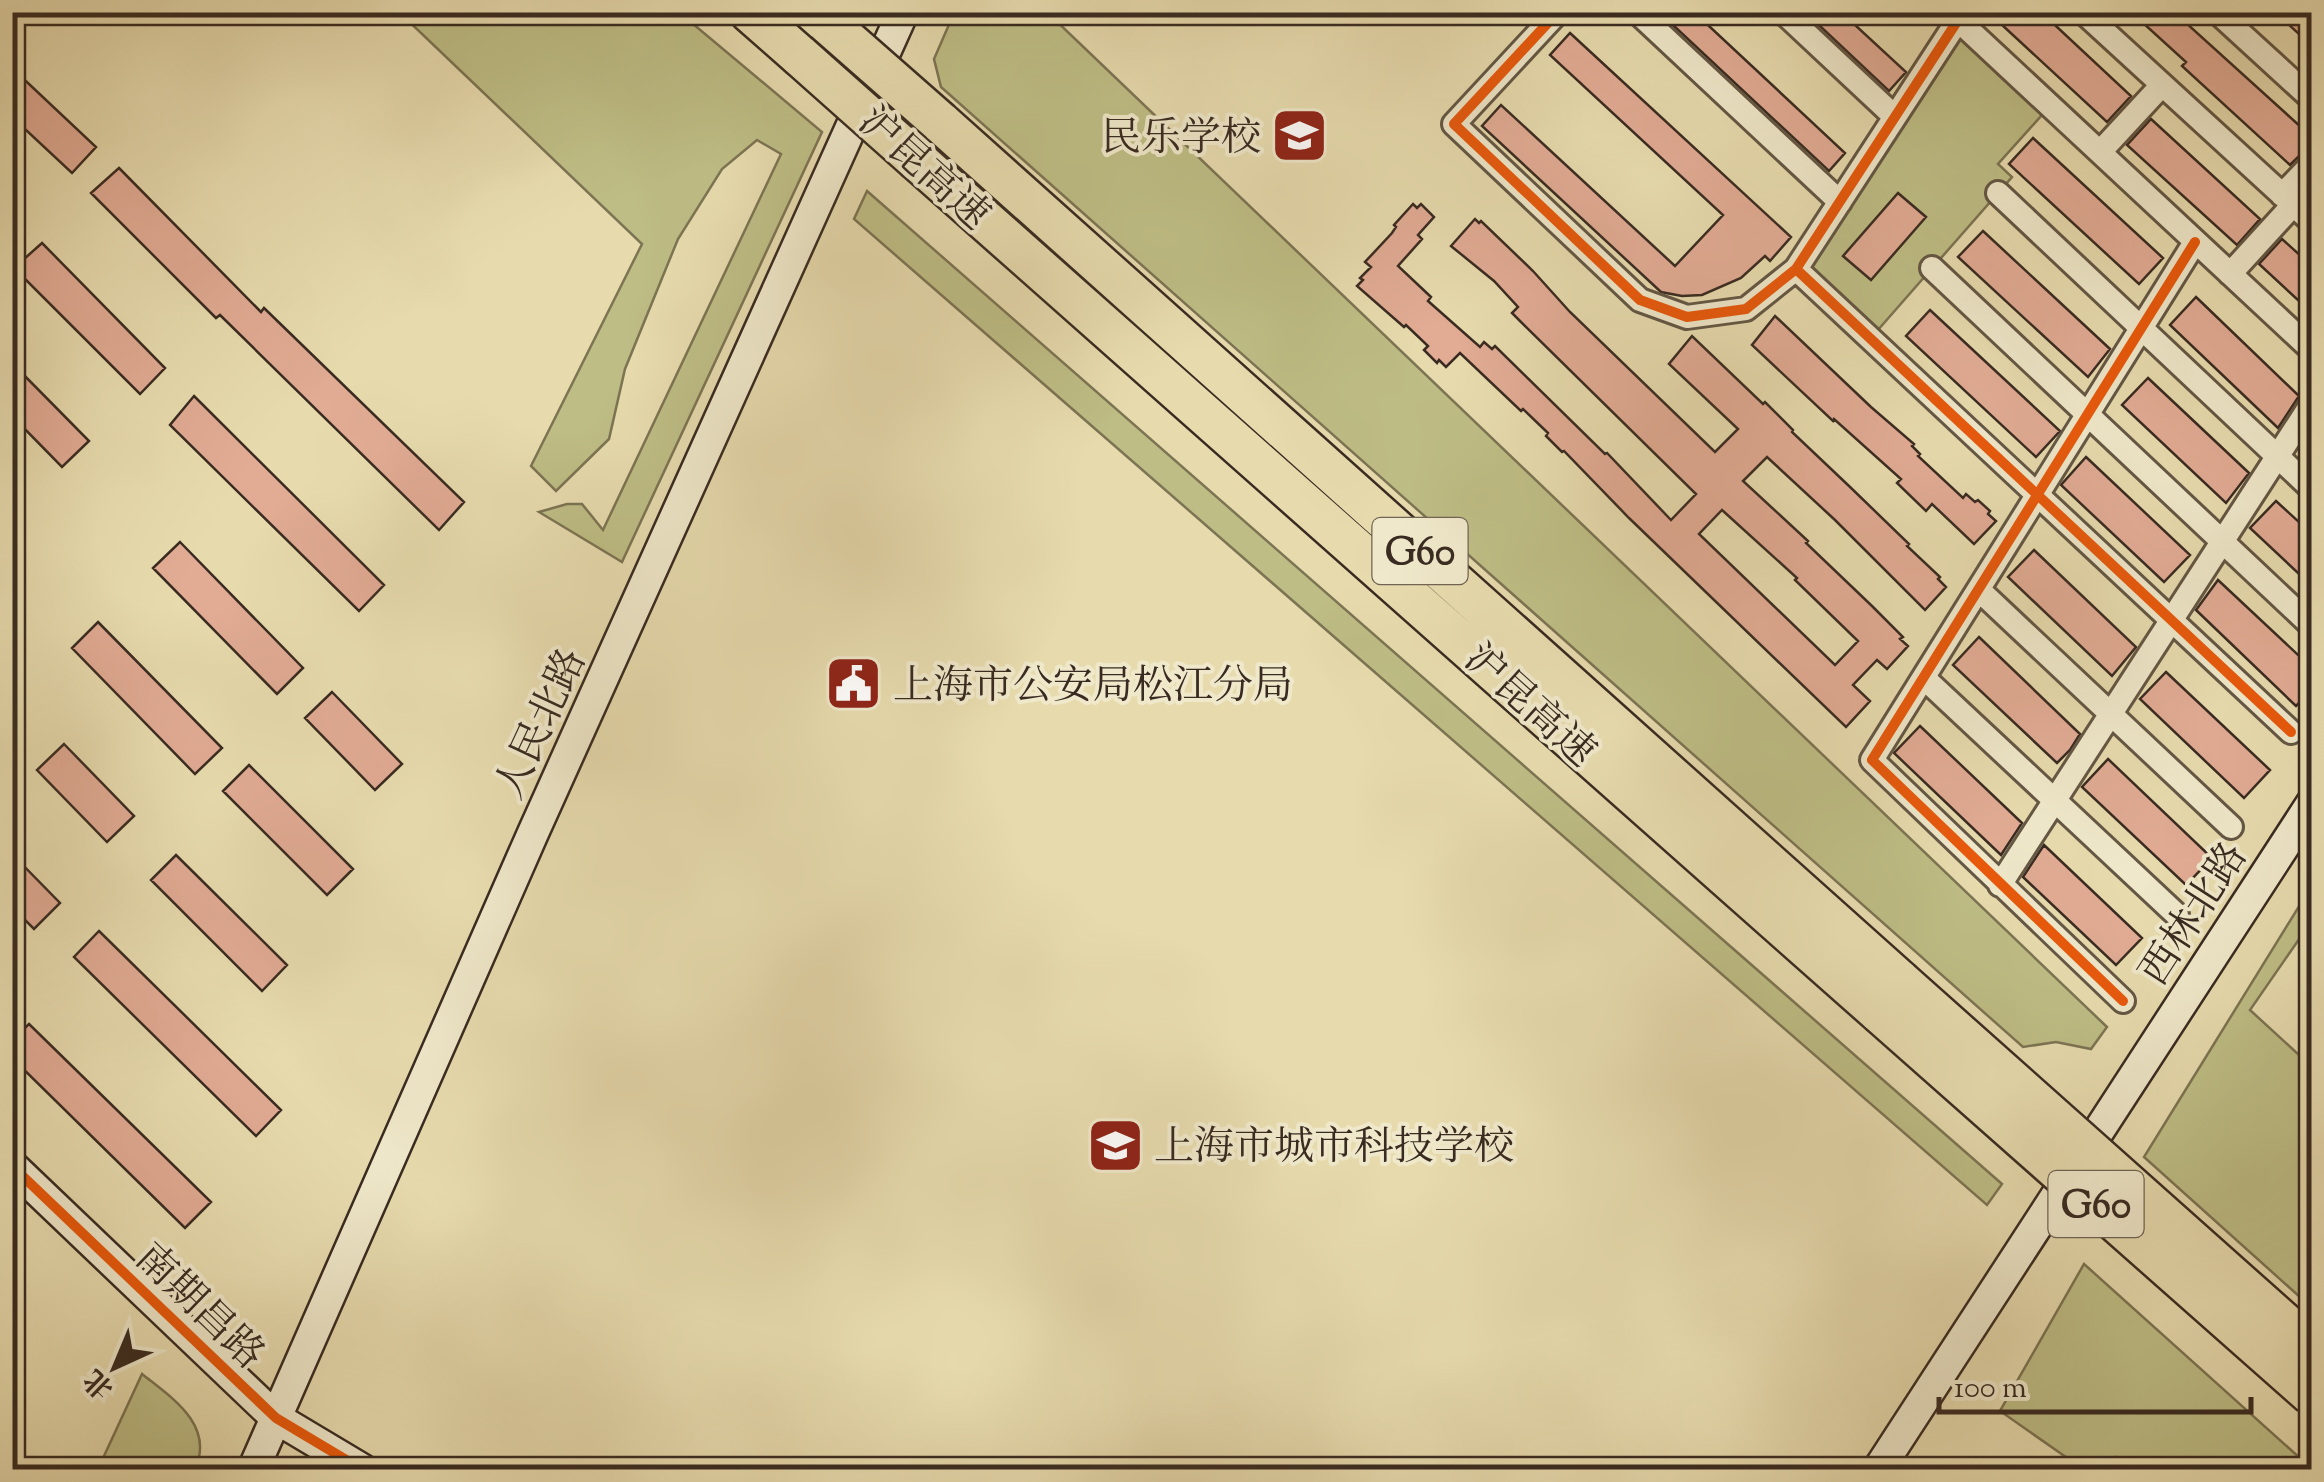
<svg xmlns="http://www.w3.org/2000/svg" width="2324" height="1482" viewBox="0 0 2324 1482" font-family="'Sorts Mill Goudy','Noto Serif SC',serif">
<style>
.green{fill:#bebd85;stroke:#7c7453;stroke-width:2.5}
.building{fill:#e1ab94;stroke:#392b21;stroke-width:2.5;fill-rule:evenodd}
.lines{fill:none;stroke-linecap:round;stroke-linejoin:round}
.street-casing{stroke:#645744;stroke-width:28}
.secondary-casing{stroke:#392b21;stroke-width:35}
.highway-casing{stroke:#392b21;stroke-width:45}
.street{stroke:#efe8ca;stroke-width:22}
.secondary{stroke:#efe8ca;stroke-width:30}
.highway{stroke:#e7dbae;stroke-width:40}
.highway-bridge-casing{stroke:#392b21;stroke-width:45;stroke-linecap:butt}
.highway-bridge{stroke:#e7dbae;stroke-width:40}
.cycleway-casing{stroke:#efe8ca;stroke-width:16}
.cycleway{stroke:#e8590c;stroke-width:10}
.labels{text-anchor:middle;stroke-width:8;stroke-linejoin:round;paint-order:stroke}
.shield{fill:#efe8ca;stroke:#706454;stroke-width:2.5}
.shield-label{font-size:38px;font-weight:bold;fill:#392b21}
.poi-label{font-size:40px;fill:#392b21;stroke:#efe8ca;text-anchor:start}
.street-label{font-size:40px;fill:#392b21;stroke:#efe8ca}
</style>
<rect width="100%" height="100%" fill="#e7dbae"/>
<filter id="stains"><feTurbulence type="fractalNoise" baseFrequency=".002" numOctaves="4"/><feColorMatrix values="0 0 0 0 .2 0 0 0 0 .09 0 0 0 0 .02 0 0 0 .5 -.17"/></filter>
<radialGradient id="worn" r=".72"><stop offset=".6" stop-color="#630" stop-opacity="0"/><stop offset="1" stop-color="#630" stop-opacity=".3"/></radialGradient>
<!-- green -->
<path class="green" d="M400,13h280l142,119 -200,430 -83,-50 28,-8h15l21,26 178,-376 -24,-14 -35,29 -44,70 -53,130 -16,70 -53,52 -25,-25 111,-222z
M954,13h94l1059,1014 -16,22 -35,-7 -33,5 -1082,-960 -7,-28z
M1958,20l92,86 -52,58 14,13 -142,162 -74,-70z
M867,191l1135,993 -15,21 -1133,-986z
M2311,887v35l-61,88 61,56v241l-167,-150z
M2084,1264l227,204v1h-178l-17,-12 -10,12h-23l-83,-58z
M142,1374c30,24 73,51 53,95h-97z"/>
<!-- building -->
<path class="building" d="M1659,12h35l151,141 -16,18z
M1805,12h36l65,60 -17,19z
M1988,12h53l90,84 -24,26z
M2131,12h65l-10,11 126,114v12l-10,4 -12,12 -108,-99 4,-4z
M2275,12h37v34z
M1570,33l221,204 -21,24 -5,-5 -24,22 -39,17 -20,1 -21,-4 -179,-166 19,-21 174,161 48,-51 -173,-160z
M12,68l84,79 -24,26 -60,-56z
M2151,119l109,100 -23,26 -110,-100z
M2033,138l130,120 -24,26 -130,-120z
M119,168l142,144 3,-4 200,194 -25,28 -219,-215 -4,3 -125,-125z
M1898,193l28,24 -55,63 -28,-24z
M1413,204l4,4 4,-4 13,13 -16,18 4,4 -24,27 33,31 -3,4 52,46 4,-5 8,7 3,-3 110,108 2,-1 64,67 25,-26 -176,-173 -8,-8 6,-6 -24,-26 -43,-35 24,-27 4,4 2,-2 52,50 37,41 145,140 23,-23 -69,-65 23,-28 71,68 2,-2 28,28 -1,2 57,54 60,58 -2,2 33,31 -2,2 8,8 -21,23 -90,-90 -68,-63 -24,24 65,60 -2,2 66,63 31,31 -3,2 8,7 -21,23 -10,-9 -24,25 17,16 -24,26 -217,-209 -65,-67 -2,1 -16,-16 2,-3 -25,-24 -2,2 -61,-58 -14,14 -7,-7 -2,3 -13,-13 4,-4 -22,-21 -2,2 -47,-41 6,-6 -3,-2 11,-11 -6,-5 27,-29 4,-6 -2,-2zM1722,510l75,68 -2,2 63,61 -23,24 -136,-131z
M1983,231l127,118 -22,28 -130,-120z
M2282,239l30,27v47l-53,-49z
M42,243l123,125 -25,26 -126,-126z
M2196,297l103,99 -21,32 -108,-103z
M1930,310l130,121 -24,26 -130,-121z
M1775,316l96,91 43,37 -2,2 8,8 -2,2 45,42 3,-4 9,8 3,-2 12,11 -2,3 8,7 -22,23 -42,-40 -6,7 -29,-28 4,-4 -67,-60 -1,2 -81,-76z
M12,363l77,78 -27,26 -50,-51z
M2148,378l101,95 -23,30 -104,-98z
M194,396l190,189 -25,26 -189,-186z
M2086,457l104,98 -26,27 -103,-97z
M2276,501l36,33v52l-62,-58z
M180,542l123,126 -26,26 -124,-126z
M2034,550l102,97 -24,29 -104,-99z
M2218,580l94,88v22l-16,16 -100,-96z
M98,622l124,126 -27,26 -123,-126z
M1979,637l101,97 -10,16 -13,13 -104,-98z
M2166,672l104,98 -26,28 -104,-99z
M332,692l70,72 -27,26 -70,-72z
M1920,726l102,97 -21,32 -107,-102z
M64,744l70,72 -27,26 -70,-72z
M2108,759l104,99 -26,27 -104,-98z
M249,765l104,104 -26,26 -104,-104z
M2044,845l98,93 -26,27 -93,-88z
M12,854l48,49 -26,26 -22,-22z
M176,855l111,110 -25,26 -111,-111z
M99,931l182,179 -25,26 -182,-179z
M29,1024l182,178 -26,26 -173,-170v-18z"/>
<g class="lines">
<defs>
<path id="street" d="M1558,12l-104,112 186,176 47,17 59,-8 50,-40
M1637,12l203,190
M1783,12l112,105
M1950,12l8,8 -162,249 495,463
M1963,12l-5,8 354,330
M2083,12l229,210
M2217,12l95,87
M2100,152l62,-67
M1998,193l314,296
M2282,195l30,-31
M1932,268l380,358
M2230,274l63,-69
M1979,590l252,237
M1924,678l253,237
M2000,885l312,-482
M2123,1001l-251,-241 323,-518"/>
<path id="secondary" d="M12,1166l264,252 87,52
M253,1470l280,-637 370,-821
M1878,1470l434,-667"/>
<path id="highway" d="M750,12l50,44
M940,122l960,859
M918,161l962,852"/>
</defs>
<!-- street casing -->
<use href="#street" class="street-casing"/>
<!-- secondary casing -->
<use href="#secondary" class="secondary-casing"/>
<!-- highway casing -->
<use href="#highway" class="highway-casing"/>
<!-- street -->
<use href="#street" class="street"/>
<!-- secondary -->
<use href="#secondary" class="secondary"/>
<!-- highway -->
<use href="#highway" class="highway"/>
<defs>
<path id="highway-bridge" d="M825,21l115,101
M800,56l118,105
M1900,981l412,367
M1880,1013l432,382"/>
</defs>
<!-- highway-bridge casing -->
<use href="#highway-bridge" class="highway-bridge-casing"/>
<!-- highway-bridge -->
<use href="#highway-bridge" class="highway-bridge"/>
<defs>
<path id="cycleway" d="M1558,12l-104,112 186,176 47,17 59,-8 50,-40
M1950,12l8,8 -162,249 495,463
M2123,1001l-251,-241 323,-518
M12,1166l264,252 87,52"/>
</defs>
<!-- cycleway casing -->
<use href="#cycleway" class="cycleway-casing"/>
<!-- cycleway -->
<use href="#cycleway" class="cycleway"/>
</g>
<!-- icons -->
<defs>
<symbol id="school-square" viewBox="-11 -11 22 22"><rect x="-9" y="-9" width="18" height="18" rx="4" fill="#8f2418" stroke="#efe8ca"/><path d="M0-5L7-2L0 1L-7-2ZM-4 1L0 2.5L4 1V4Q0 6-4 4Z" fill="#fff"/></symbol>
<symbol id="civic-square" viewBox="-11 -11 22 22"><rect x="-9" y="-9" width="18" height="18" rx="4" fill="#8f2418" stroke="#efe8ca"/><path d="M-.6-6.5H3V-4.5H.6V-3L4-1V1h2V6H-6V1h2V-1L-.6-3ZM-1.2 2.5V6h2.4V2.5Z" fill="#fff"/></symbol>
</defs>
<g fill-rule="evenodd">
<use href="#school-square" x="1268" y="104" width="63" height="63"/>
<use href="#civic-square" x="822" y="652" width="63" height="63"/>
<use href="#school-square" x="1084" y="1114" width="63" height="63"/>
</g>
<g class="labels">
<!-- shield labels -->
<g class="shield">
<rect x="1372.5" y="518" width="95" height="66" rx="8"/>
<rect x="2048.5" y="1171" width="95" height="66" rx="8"/>
</g>
<g class="shield-label">
<text x="1420" y="564">G60</text>
<text x="2096" y="1217">G60</text>
</g>
<!-- poi labels -->
<g class="poi-label">
<text x="1261" y="150" text-anchor="end">民乐学校</text>
<text x="893" y="698">上海市公安局松江分局</text>
<text x="1154" y="1159">上海市城市科技学校</text>
</g>
<!-- street labels -->
<g class="street-label">
<text transform="translate(925 167) rotate(42)" y="14">沪昆高速</text>
<text transform="translate(1531 704) rotate(42)" y="14">沪昆高速</text>
<text transform="translate(539 723) rotate(-65)" y="14">人民北路</text>
<text transform="translate(2192 913) rotate(-57)" y="14">西林北路</text>
<text transform="translate(201 1305) rotate(44)" y="14">南期昌路</text>
</g>
</g>
<!-- margin -->
<rect width="2324" height="1482" fill="none" stroke="#e7dbae" stroke-width="50"/>
<rect x="15" y="15" width="2294" height="1452" fill="none" stroke="#392b21" stroke-width="5"/>
<rect x="25" y="25" width="2274" height="1432" fill="none" stroke="#392b21" stroke-width="2.5"/>
<!-- north arrow -->
<g transform="translate(115 1367) rotate(224)" stroke="#efe8ca" stroke-width="8" paint-order="stroke">
<path d="M0-8L18 38L0 25L-18 38Z" fill="#392b21"/>
<text y="-15" font-size="28" font-weight="bold" text-anchor="middle" fill="#392b21">北</text>
</g>
<!-- scale -->
<path d="M1939 1397v15h312v-15" fill="none" stroke="#392b21" stroke-width="5"/>
<text x="1954" y="1397" font-size="30" fill="#392b21" stroke="#efe8ca" stroke-width="8" paint-order="stroke">100 m</text>
<rect width="100%" height="100%" filter="url(#stains)"/>
<rect width="100%" height="100%" fill="url(#worn)"/>
</svg>
